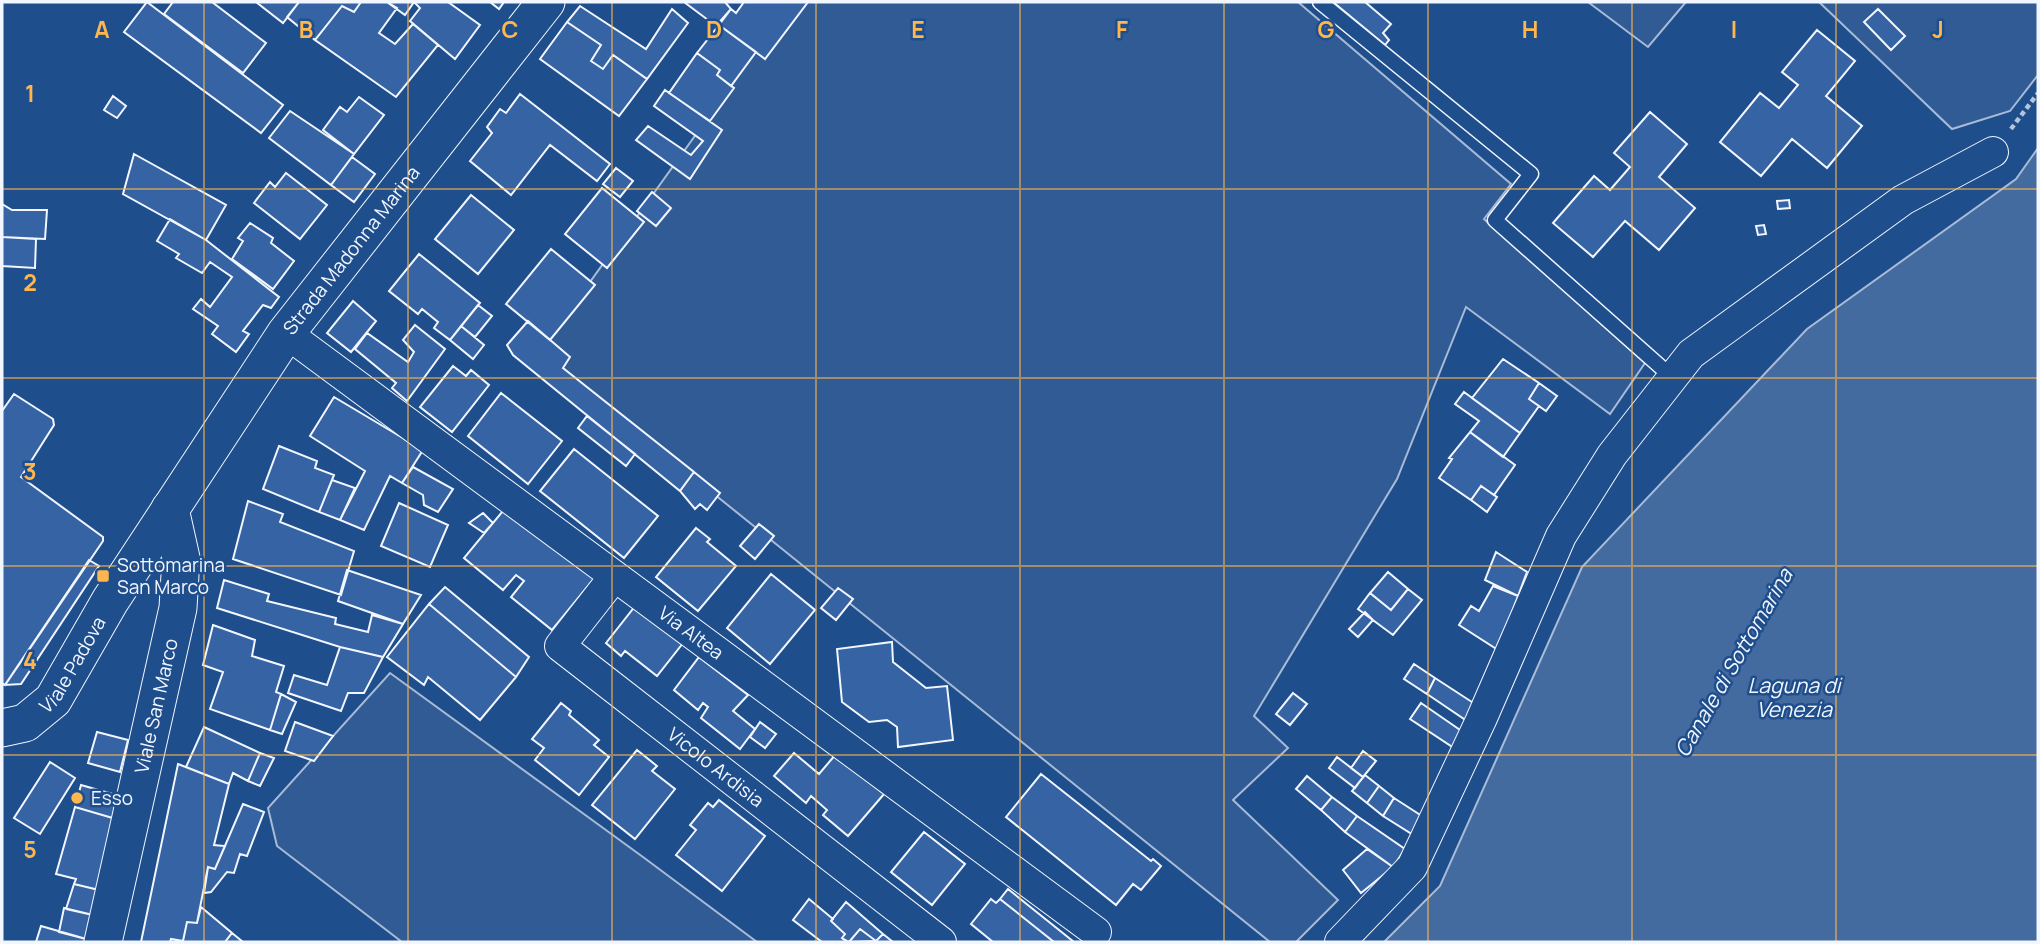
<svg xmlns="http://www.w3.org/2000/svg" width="2040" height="944" viewBox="0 0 2040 944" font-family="Manrope,sans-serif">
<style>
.built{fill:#305b95;stroke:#a8bbd7;stroke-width:2}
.water{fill:#446ba0;stroke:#a8bbd7;stroke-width:2}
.building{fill:#3563a3;stroke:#f2f6ff;stroke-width:2}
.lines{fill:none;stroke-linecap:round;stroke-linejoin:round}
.service-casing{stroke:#f2f6ff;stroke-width:17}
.minor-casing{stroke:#f2f6ff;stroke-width:32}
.tertiary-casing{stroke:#f2f6ff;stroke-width:39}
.path{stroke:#b3c4dc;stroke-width:4.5;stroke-dasharray:5 3.5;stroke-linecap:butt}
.service{stroke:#1f4e8c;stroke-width:14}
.minor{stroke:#1f4e8c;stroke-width:30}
.tertiary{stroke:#1f4e8c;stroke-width:37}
.grid{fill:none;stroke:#ffb74d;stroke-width:2;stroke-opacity:0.55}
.poi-dot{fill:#ffb74d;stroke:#1f4e8c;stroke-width:2.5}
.labels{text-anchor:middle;stroke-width:5;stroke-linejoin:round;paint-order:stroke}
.street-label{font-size:19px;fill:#f2f6ff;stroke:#1f4e8c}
.poi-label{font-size:19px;fill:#f2f6ff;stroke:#1f4e8c;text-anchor:start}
.water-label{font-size:21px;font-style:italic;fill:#f2f6ff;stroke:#1f4e8c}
.grid-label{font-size:23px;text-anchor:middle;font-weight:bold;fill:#ffb74d;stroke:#1f4e8c;stroke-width:5;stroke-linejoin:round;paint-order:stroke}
</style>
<rect width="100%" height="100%" fill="#1f4e8c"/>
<!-- built -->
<path class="built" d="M791,2h507l213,182 -27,35 161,144 -35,51 -144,-107 -69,172 -143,237 34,32 -55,52 105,100 -42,42h-26l-731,-589z
M1588,2h98l-38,45z
M1819,2h219v73l-28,36 -58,18z
M390,673l253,184 114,85h-355l-125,-96 -9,-38z"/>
<!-- water -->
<path class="water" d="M2038,148v794h-654l56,-56 142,-319 225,-238 209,-150z"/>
<!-- building -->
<path class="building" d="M147,2l136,103 -22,28 -137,-101z
M173,2h39l54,41 -23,30 -79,-59z
M256,2h43l-16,21z
M299,2h62l-7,10 -12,-6 -27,34 -28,-23z
M361,2h26l10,6 -18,25 16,11 18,-20 25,21 -42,52 -81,-57 27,-34 12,6z
M387,2h27l-9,13z
M414,2h34l32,23 -25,34 -45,-38 10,-13z
M490,2h14l-5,7z
M684,2h41l6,7 -15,17z
M744,2h64l-43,57 -46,-34 12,-16 5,4z
M1333,2h32l26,22 -8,9 6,7 -4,5z
M580,6l66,43 26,-40 16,14 -41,56 -34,-24 -10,14 -12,-8 10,-16 -34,-23z
M1878,9l27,27 -14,14 -27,-28z
M567,22l34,23 -10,16 12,8 10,-14 34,24 -28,37 -79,-57z
M719,25l37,27 -25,34 -14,-11 3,-5 -23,-17z
M1817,30l38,31 -29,35 36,30 -35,42 -35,-29 -31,37 -41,-34 40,-49 19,15 19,-23 -16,-13z
M697,53l23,17 -3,5 17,13 -24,33 -41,-28z
M665,90l57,40 -32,49 -54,-39 12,-14 43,29 12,-14 -49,-35z
M520,94l90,70 -13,17 -47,-36 -39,50 -41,-34 22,-28 -5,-6 13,-18 6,4z
M113,96l13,10 -9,12 -13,-8z
M359,97l25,18 -30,39 -31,-24 17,-23 7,5z
M290,111l64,43 -23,31 -62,-47z
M1650,112l37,32 -28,33 36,31 -36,42 -34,-29 -32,36 -40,-34 41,-47 16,14 20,-23 -16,-14z
M134,154l92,51 -20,35 -83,-46z
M352,157l23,17 -21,28 -23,-17z
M616,168l17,13 -13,16 -17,-13z
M286,173l41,32 -27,34 -46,-36 16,-21 5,5z
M602,188l42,34 -37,46 -42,-34z
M652,192l19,16 -15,18 -19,-15z
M471,195l43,35 -36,44 -43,-35z
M1789,200l1,8 -12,1 -1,-8z
M2,204l10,6h35l-2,29 -43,-2z
M170,219l36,21 73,57 -8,11 -8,-3 -20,26 6,3 -13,18 -24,-18 6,-8 -25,-17 8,-10 9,8 22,-30 -22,-15 -8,11 -26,-15 3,-4 -22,-13z
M250,223l23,15 -2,5 23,18 -21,28 -41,-30 11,-18 -5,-3z
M1764,225l2,9 -8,1 -2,-9z
M2,237l34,2 -1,29 -33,-2z
M551,249l44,36 -45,55 -44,-36z
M419,254l61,49 -30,37 -16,-12 4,-6 -16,-13 -4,5 -29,-23z
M353,301l23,20 -25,31 -24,-19z
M478,305l14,11 -17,21 -14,-11z
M528,321l42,36 -7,11 131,104 -14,19 -167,-136 -6,-10z
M415,325l30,24 -38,52 -15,-13 4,-5 -41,-34 12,-16 41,29 6,-10 -11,-12z
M461,326l23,19 -11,14 -23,-19z
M1503,359l36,24 -10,16 10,7 -19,27 -48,-35z
M453,366l13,10 5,-6 18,15 -37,47 -32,-25z
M1539,383l18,13 -11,15 -17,-12z
M1464,392l56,41 -17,24 -33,-25 9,-11 -24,-17z
M501,393l61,48 -34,43 -60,-48z
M14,394l39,25 1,6 -33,52 82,60v4l-98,144 -3,-2v-272z
M334,397l89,53 -21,33 -12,-7 -26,54 -24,-10 25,-49 -55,-35z
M587,416l48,38 -9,12 -48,-38z
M1470,432l45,33 -21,30 -13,-9 -10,14 -32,-22 13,-19 -3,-1z
M279,446l38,15 -2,7 19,7 -15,37 -56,-23z
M574,449l84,67 -34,42 -84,-67z
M413,467l40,22 -15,23 -14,-7 -1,-10 -21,-12z
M694,472l26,21 -13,17 -7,-6 -5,5 -15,-18z
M332,480l23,8 -15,32 -21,-8z
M1481,486l16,11 -10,15 -16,-12z
M512,500l90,69 -50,61 -41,-33 13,-16 -8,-6 -13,15 -39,-32z
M248,501l35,13 -3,8 74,29 -13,44 -108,-36z
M399,503l49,22 -18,42 -49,-21z
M483,513l10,10 -9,10 -15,-10z
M759,524l15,12 -19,23 -15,-13z
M696,528l14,11 -3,3 29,24 -38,45 -42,-34z
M1496,552l31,20 -9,24 -33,-16z
M89,560l10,6 -78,118 -16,1z
M347,570l74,25 -18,29 -65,-23z
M1388,572l20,17 -17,21 -21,-17z
M771,574l44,36 -45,54 -43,-36z
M224,580l45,14 -2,7 69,17 -1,6 33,8 4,-17 31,9 -20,33 -43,-10 -123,-39z
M1493,586l25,10 -20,54 -39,-25 12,-19 8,5z
M445,587l84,70 -13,20 -87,-73z
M838,588l15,11 -17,21 -15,-12z
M1408,589l14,11 -29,35 -35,-26 12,-16 21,17z
M640,600l47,38 -30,38 -32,-25 -4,5 -15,-13z
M429,604l87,73 -36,43 -52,-43 -4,8 -37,-28z
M1365,612l8,8 -15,17 -9,-8z
M213,625l42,15 -3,16 32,10 -8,26 5,2 -11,36 -60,-21 13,-37 -20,-7z
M892,642l1,20 33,26 21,-2 6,54 -55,7 -1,-20 -10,-7 -18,2 -27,-20 -5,-53z
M340,647l43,10 -19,36h-16l-7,18 -53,-18 6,-18 33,10z
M699,657l49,38 -15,16 22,18 -15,20 -39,-31 7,-11 -5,-4 -5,7 -24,-20z
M1414,664l21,14 -8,16 -23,-15z
M1435,678l40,26 -8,17 -40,-27z
M1293,693l14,11 -17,21 -14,-11z
M281,694l15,8 -14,32 -12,-4z
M561,703l10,8 -2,4 30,25 -5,5 15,12 -30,38 -44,-35 9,-12 -12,-9z
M1421,703l42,29 -9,16 -44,-29z
M295,722l38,14 -19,25 -29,-10z
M760,722l16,12 -11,14 -15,-11z
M204,727l56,26 -12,28 -15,-8 -4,11 -43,-17z
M97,732l31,8 -8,32 -32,-9z
M637,750l20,16 -5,5 23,18 -40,50 -43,-34z
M1363,751l13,10 -13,16 -12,-9z
M260,753l14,5 -14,28 -12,-5z
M794,753l25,21 17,-20 48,40 -36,42 -25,-21 4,-5 -16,-14 -5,7 -32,-27z
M1337,757l26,20 -8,11 -26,-20z
M50,762l25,16 -35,56 -26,-16z
M178,764l51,20 -15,61 11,1 -10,23 -7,-2 -11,56 -10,-1 -4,19 -12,-2 -1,3h-29z
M1041,774l110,87 2,-2 8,7 -20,24 -8,-6 -17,21 -110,-88z
M1365,775l14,11 -12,17 -15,-12z
M1307,776l25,21 -11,13 -25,-21z
M81,785l42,12 -7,22 -41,-12z
M1379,786l15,12 -11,18 -16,-13z
M1332,797l25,19 -12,16 -24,-22z
M1394,798l31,20 -10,18 -32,-20z
M719,800l46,36 -43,55 -46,-36 20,-25 -6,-5 18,-22 5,4z
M243,804l21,8 -17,44 -7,-2 -6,19 -7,-1 -16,20 -7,1 4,-26 7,2z
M75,807l41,12 -17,71 -25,-6 2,-5 -20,-5z
M1357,816l48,33 -12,18 -48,-35z
M924,832l41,32 -33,41 -41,-33z
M1367,849l26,18 -32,26 -18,-23z
M74,884l25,6 -6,25 -27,-6z
M1008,889l66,53h-20l-54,-43z
M809,899l24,20 -2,2 14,13 -3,4 5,4h-25l-29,-22z
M991,899l5,4 4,-4 54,43h-61l-22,-18z
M846,902l37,32 -7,7 -16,-12 -11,13 -7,-4 3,-4 -14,-13z
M201,907l31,26 -7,9h-55l1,-3 12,2 4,-19 10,1z
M64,908l29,7 -7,24 -27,-7z
M41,926l45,13 -1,3h-49z
M860,929l16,12 -27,1z
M232,933l11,9h-18z
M883,934l10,8h-18z"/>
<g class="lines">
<defs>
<path id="service" d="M1320,2l211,172 -36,46 177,157"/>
<g id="minor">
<path id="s1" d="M286,333l810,599"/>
<path id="s2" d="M614,577l-54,69 381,296"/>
<path d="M1340,942l72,-75 69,-147 80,-184 51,-81 79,-101 212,-154 90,-48"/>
</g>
<g id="tertiary">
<path id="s3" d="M2,728l23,-5 28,-23 57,-99 176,-268 260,-331"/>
<path id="s4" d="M103,942l75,-334 3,-50 -11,-49"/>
</g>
</defs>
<!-- service casing -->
<use href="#service" class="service-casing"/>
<!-- minor casing -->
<use href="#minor" class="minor-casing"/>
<!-- tertiary casing -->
<use href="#tertiary" class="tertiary-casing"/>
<!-- path -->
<path class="path" d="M2011,129l27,-36"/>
<!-- service -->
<use href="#service" class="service"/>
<!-- minor -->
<use href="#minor" class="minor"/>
<!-- tertiary -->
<use href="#tertiary" class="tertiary"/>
</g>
<!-- grid -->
<path class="grid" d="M204,2v940M408,2v940M612,2v940M816,2v940M1020,2v940M1224,2v940M1428,2v940M1632,2v940M1836,2v940M2,189h2036M2,378h2036M2,566h2036M2,755h2036"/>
<!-- markers -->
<g class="poi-dot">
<rect x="96" y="569" width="14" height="14" rx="3.5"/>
<circle cx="77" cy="798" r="7"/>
</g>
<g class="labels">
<!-- street labels -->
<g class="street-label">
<text dy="7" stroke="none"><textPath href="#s3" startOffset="600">Strada Madonna Marina</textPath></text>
<text dy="7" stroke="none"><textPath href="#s1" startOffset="504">Via Altea</textPath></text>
<text dy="7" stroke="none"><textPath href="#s3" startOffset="100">Viale Padova</textPath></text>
<text dy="7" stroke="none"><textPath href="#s4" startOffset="242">Viale San Marco</textPath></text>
<text dy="7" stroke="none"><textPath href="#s2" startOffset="285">Vicolo Ardisia</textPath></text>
</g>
<!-- poi labels -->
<g class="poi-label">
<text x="117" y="572">Sottomarina<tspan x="117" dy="22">San Marco</tspan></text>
<text x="91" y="805">Esso</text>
</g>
<!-- water labels -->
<g class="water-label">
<text transform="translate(1734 663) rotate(-60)" y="7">Canale di Sottomarina</text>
<text x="1794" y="693">Laguna di<tspan x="1794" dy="24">Venezia</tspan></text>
</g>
</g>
<g class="grid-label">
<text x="102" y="38">A</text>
<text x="306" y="38">B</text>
<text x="510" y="38">C</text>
<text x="714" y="38">D</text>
<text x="918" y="38">E</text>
<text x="1122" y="38">F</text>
<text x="1326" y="38">G</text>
<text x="1530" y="38">H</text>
<text x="1734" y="38">I</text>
<text x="1938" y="38">J</text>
<text x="30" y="102">1</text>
<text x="30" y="291">2</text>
<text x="30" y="480">3</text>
<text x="30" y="669">4</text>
<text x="30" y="858">5</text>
</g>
<!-- border -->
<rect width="2040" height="944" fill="none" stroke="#f2f6ff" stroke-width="7"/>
</svg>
